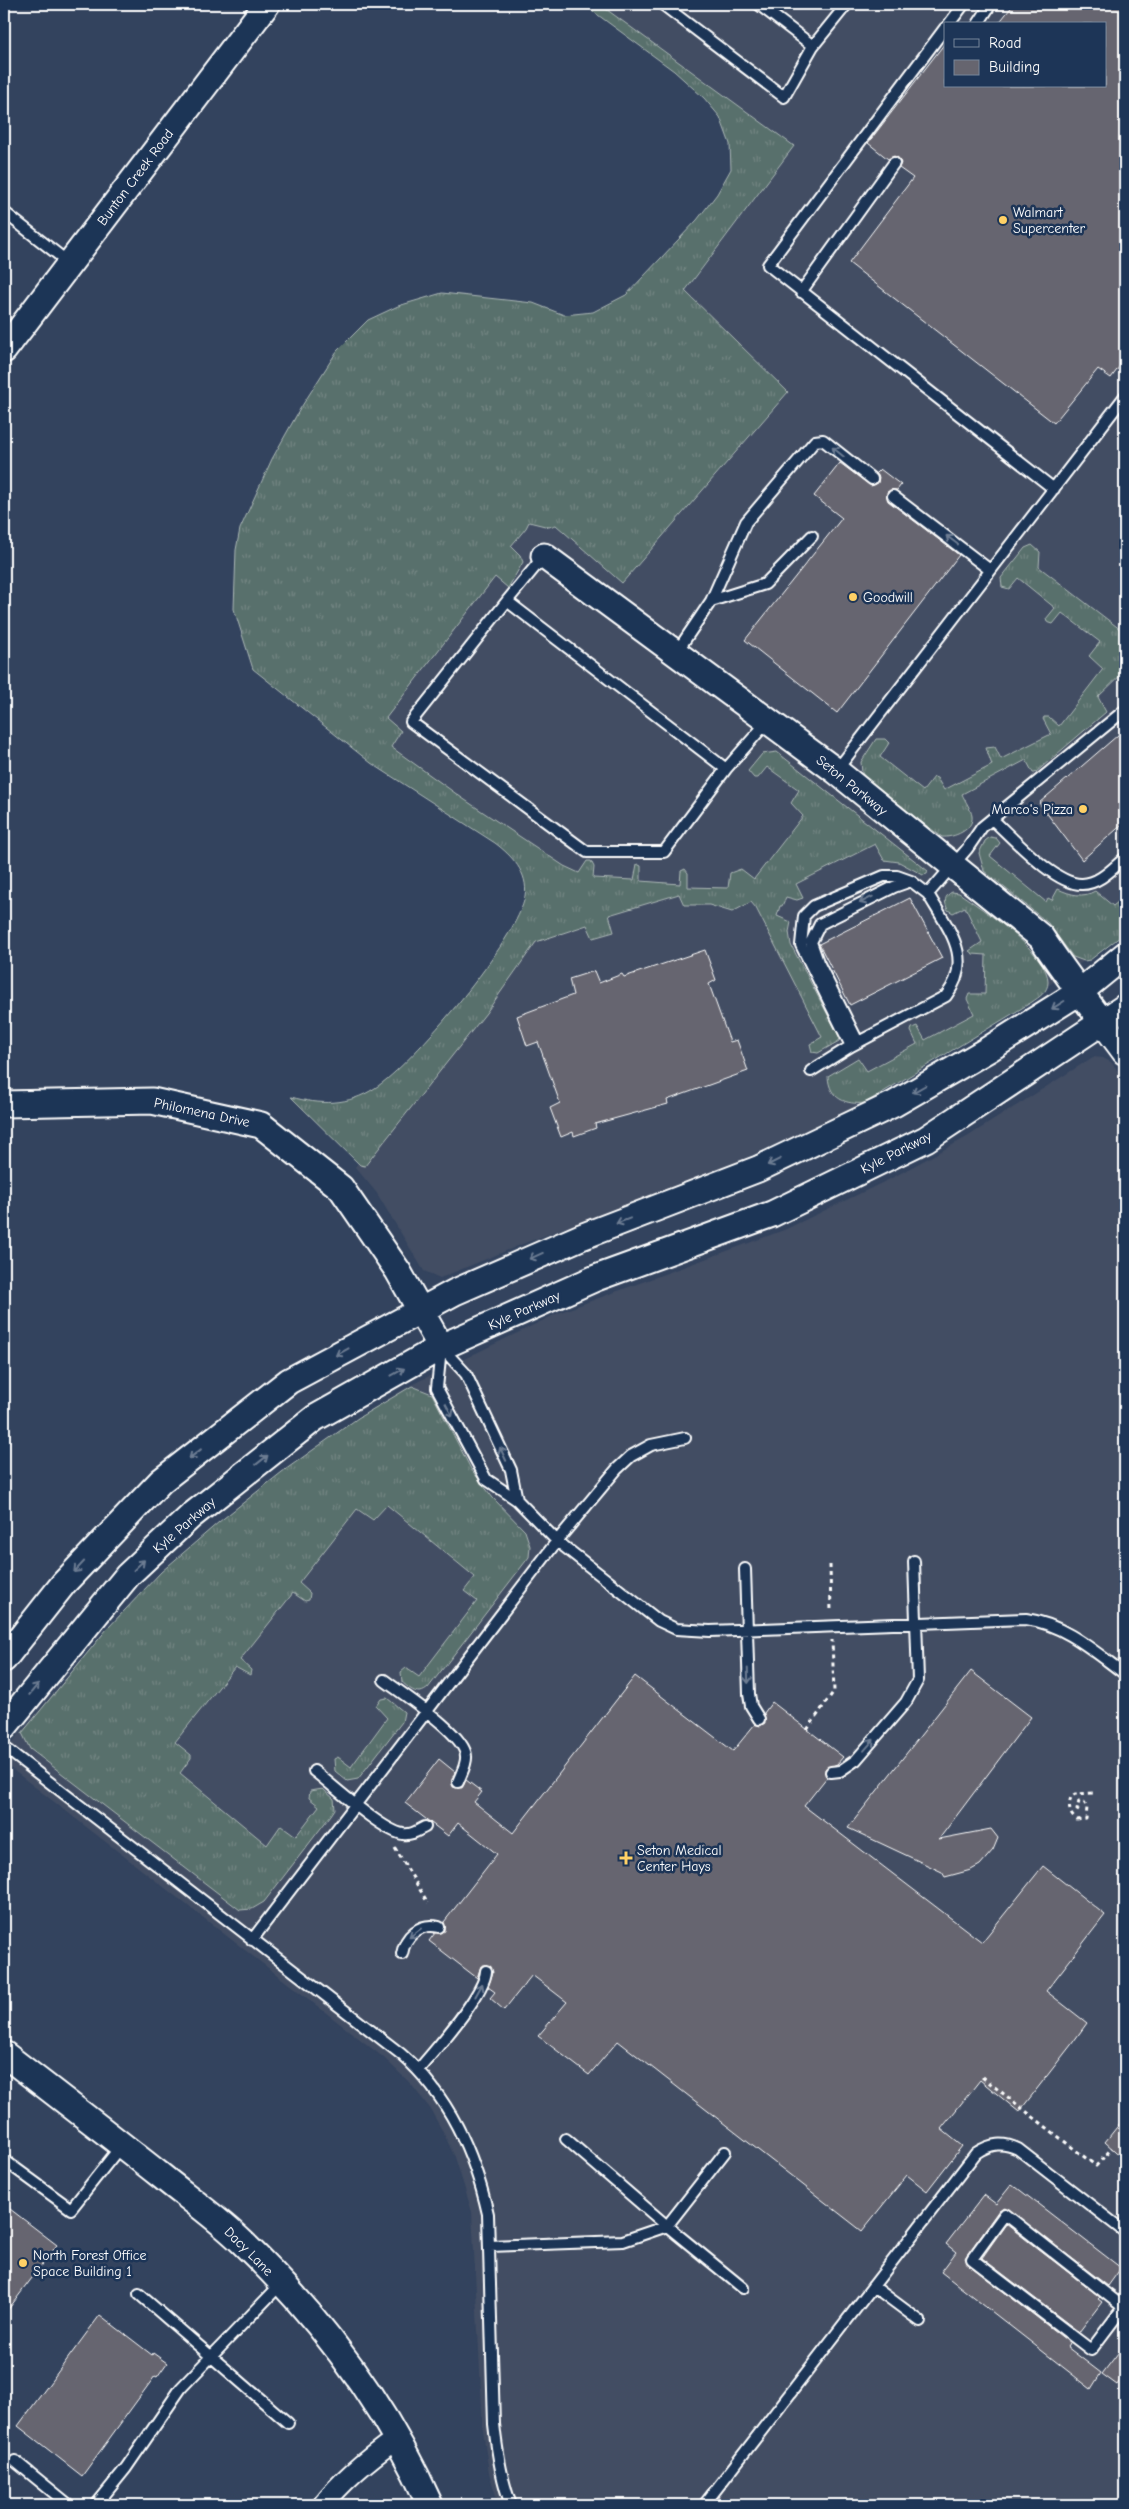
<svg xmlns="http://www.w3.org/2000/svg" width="1129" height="2509" viewBox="0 0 1129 2509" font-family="'Comic Neue',sans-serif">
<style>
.built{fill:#424d63;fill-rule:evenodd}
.grass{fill:url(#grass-tufts);stroke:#acb8b6}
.building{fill:#66656f;stroke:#fff}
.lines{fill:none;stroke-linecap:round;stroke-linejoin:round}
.service-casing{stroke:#fff;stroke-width:14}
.minor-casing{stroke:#fff;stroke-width:24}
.tertiary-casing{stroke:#fff;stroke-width:29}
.path{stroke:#fff;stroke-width:3;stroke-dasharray:4 4;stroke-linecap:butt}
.service{stroke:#1d3557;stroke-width:10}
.minor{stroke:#1d3557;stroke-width:20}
.tertiary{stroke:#1d3557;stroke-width:25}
.oneway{stroke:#6c7c92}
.poi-dot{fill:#ffd166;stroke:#1d3557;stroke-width:2}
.labels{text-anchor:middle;stroke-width:5;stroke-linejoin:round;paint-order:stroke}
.street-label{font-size:14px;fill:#fff;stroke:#1d3557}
.poi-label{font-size:14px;fill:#fff;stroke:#1d3557;text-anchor:start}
</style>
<defs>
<pattern id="grass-tufts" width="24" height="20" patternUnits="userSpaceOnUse" patternTransform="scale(1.25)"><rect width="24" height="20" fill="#59706c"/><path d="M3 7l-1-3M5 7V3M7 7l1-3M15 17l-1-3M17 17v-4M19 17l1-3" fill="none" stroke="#728582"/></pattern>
</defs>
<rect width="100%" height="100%" fill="#33435e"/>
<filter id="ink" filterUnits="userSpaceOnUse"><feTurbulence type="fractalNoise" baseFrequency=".02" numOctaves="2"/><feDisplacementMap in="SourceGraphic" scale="10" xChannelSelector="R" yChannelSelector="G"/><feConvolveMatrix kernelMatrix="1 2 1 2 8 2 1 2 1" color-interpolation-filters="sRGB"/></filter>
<g filter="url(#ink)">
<!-- built -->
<path class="built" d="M599,4h526v929l-35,27 -6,1 -20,13 -59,44 -136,83 -151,70 -193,72 -85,35 -16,-7 -48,-79 -21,-25 216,-289 -1,-3 -182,-128 -11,-18 152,-228 93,82 166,-191 -103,-100 109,-146zM945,24h160v62h-160z
M1093,1057l10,1 8,4 14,18v1425h-626l-10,-32 -6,-43 -11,-218 -17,-55 -12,-25 -14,-25 -19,-24 -27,-26 -379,-294v-11l103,-123 54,-57 58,-50 63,-50 76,-54 51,-32 149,-73 226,-83 106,-51 77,-42z"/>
<!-- grass -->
<path class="grass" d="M583,4h16l195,142 -109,145 103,101 -166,191 -66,-58 -7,2 -20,-5 -3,6 -15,18 9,9 3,7 -15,26 -13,-11 -109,141 15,13 -10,16 71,51 102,68 15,7 8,-12h4l3,6 -1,11 41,2 3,-16 4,2v15l39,3 1,-13 4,-2 3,4v14l40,1 2,-15 11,-4 13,10 49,-63 -12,-13 8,-13 -32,-23 -9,11h-4l-6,-7 14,-17 15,-2 151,119 -1,3 -4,1 -24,-13 -15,-2 -9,-16 -79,40 7,14 -6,2 -11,-3 -4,9h-2l-3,10 14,6 -2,10 2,13 49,93 -1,3 -21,12 -6,-1 -2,-8 12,-7 -66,-129 -5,-6 -19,10 -23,-7h-25l-5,-11 -70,21 5,17 -21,6 -6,-13 -51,17 -50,71 -114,144 -7,9 -5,-1 -69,-68c29,8 57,9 84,-9 37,-23 144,-150 150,-192 4,-23 -14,-41 -30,-53l-124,-80 -118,-94 -19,-60 2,-59 4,-21 32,-70 28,-50 37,-58 31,-31 30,-14 44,-13 91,10 31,12 29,-3 33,-17 71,-75 20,-26 14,-25 -1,-25 -10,-27 -16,-19 -30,-27z
M1032,545l8,7 -1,15 86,66v38l-27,26 8,15 -71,61h-2l-7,-13 -64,34c3,7 9,15 10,22 2,14 -19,22 -30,21l-72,-53 -8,-11 -1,-11 15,-23h9l4,4 -9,14 43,34 11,-14 3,1 7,12 48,-25 -6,-17 9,-1 6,12 50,-25 -8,-15 1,-2h5l10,9 44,-57 -14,-13 11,-14 -38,-29 -9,11 -6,-2 -1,-3 9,-11 -37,-30 -9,11 -7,-2 -1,-9 24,-30z
M990,837l6,1 4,5 -10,13 56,46 2,-4 4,2 6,-11c13,6 25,9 37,2l18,15 12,-10v37l-35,27 -6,1 -11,-4 -25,-34 -64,-52 -5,-18 6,-12z
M952,892l7,1c23,16 90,60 89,89 0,10 -9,15 -16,20l-167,101c-19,2 -36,-4 -37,-27l30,-18 9,13 50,-27 -6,-13 1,-3 5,-2 8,14 49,-26 -7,-15 2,-5h16l1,-39 -13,-1 -4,-3 13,-9 -17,-35 -12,6 -5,-3c-4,-8 -4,-14 4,-18z
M412,1386l20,8 39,75 22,29 32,33 5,15 -1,11 -101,131c-10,9 -18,1 -26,-6l-1,-10 5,-4 13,9 58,-76 -13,-10 11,-14 -88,-72 -14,15 -16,-11 -58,74 11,10 -1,7 -4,1 -12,-8 -53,67 11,10 -1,5 -15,-8 -60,75 16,13v3l-11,15 87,72 14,-20 15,11 23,-30 -10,-8 1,-7 13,-2 11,10 1,10 -4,6 -67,87 -12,7 -12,1 -210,-161 -8,-16 85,-104 54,-57 58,-50 63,-50 76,-54z
M387,1698l17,14 -2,10 -44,57 -11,2 -12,-10 -1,-12 4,-2 13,10 36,-49 -11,-12 5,-7z"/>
<!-- building -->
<path class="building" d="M1014,4h111v355l-14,19 -13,-9 -44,54 -205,-160 64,-85 -14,-10 2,-5 -3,-5 -4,-2 -6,3 -20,-16 77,-100v43h160v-62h-107z
M840,463l31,23 7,-3 1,-6 -3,-4 4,-4 21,16 -4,5h-6l-4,2 1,9 71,54 -122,158 -92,-73 97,-122 -28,-22z
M1125,729v93l-43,38 -43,-57z
M910,898l32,60 -92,47 -31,-61z
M705,950l11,30 -7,4 21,58 7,-2 11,31 -81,29 1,4 -73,20 1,4 -22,8 -1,-4 -12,5 -11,-29 10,-5 -22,-61 -11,4 -10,-30 56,-21 -4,-16 25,-8 5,12 23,-9 2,3z
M971,1671l60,46 -92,122 52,-10 7,9 -5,12 -13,15 -9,5 -26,7 -3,-5 -94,-44z
M635,1676l98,75 22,-27 5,2 5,-3 -1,-10 8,-11 71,55 -6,7 -12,5 2,8 -23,29 178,136 61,-76 62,49 -59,76 41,32 -16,22 -52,67 -39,-32 -39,49 21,17 -35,45 -20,-16 -45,56 -244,-190 -29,34 -51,-39 29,-34 -35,-27 -28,35 -14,-12 5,-6 -7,-5 5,-15 -3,-6h-9l-4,12 -48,-37 6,-8 10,-2 -1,-9 53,-68 -39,-31 -10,13 -43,-33 34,-44 16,13 -3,8 1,7 9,1 4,-8 16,12 -8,10 39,31z
M1125,2117v43l-20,-18z
M1012,2184l109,84 -13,18 -103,-79 -6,3 -34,48 3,6 102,79 -3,4 34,26 -10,16 -150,-117 15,-20 -10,-8 38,-49 12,9z
M10,2209l47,36 -53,70v-98z
M1006,2224l94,73 -2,2 4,3 -23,30 -97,-74z
M100,2315l52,40 1,-2 14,10 -10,14 -2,-1 -73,100 -64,-50z
M1125,2344v30l-8,11 -15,-11z"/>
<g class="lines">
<defs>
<path id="service" d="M662,4l122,93 29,-51
M758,4l55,42 34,-42
M949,24l15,-20
M978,24l13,-20
M945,28l-177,237 286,224
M4,212l65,51
M801,292l93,-129
M893,496l97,74
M507,601l37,-45
M711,601l54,-17 47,-48
M676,653l35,-52 35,-79 69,-81 8,-1 49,39
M726,769l-62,83h-77l-176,-130 96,-121 219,168 42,-48
M836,771l289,-375
M992,819c20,18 63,66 90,65 17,0 31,-16 43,-26
M928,894c20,35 47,64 18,102l-95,50 -50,-101 3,-29 10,-10 70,-30h13l14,5 17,13 39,-45 15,-22 143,-117
M858,1042l-40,-80 -7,-20 9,-18 74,-37 17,-6
M811,1071l40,-25
M441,1347l25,27 45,96 6,30
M441,1349l-4,39 49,91 31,21 40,41 102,80 17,8 34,2 316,-12c38,5 69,33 99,55
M745,1569l4,125 2,12 8,13
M384,1680c18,14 81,54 82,76 1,8 -5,18 -8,26
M4,1747l397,307c48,42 73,98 87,160l6,210c3,28 7,55 17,81
M314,1771c20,15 68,60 89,63 9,1 14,-3 22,-7
M831,1772l9,-1 16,-11 50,-58 12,-22 -4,-119
M252,1940l305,-399 60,-72 14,-13 20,-11 34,-7
M402,1954c3,-18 18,-32 37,-27
M419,2069c16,-19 66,-75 67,-98
M566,2139l101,87 58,-74
M4,2160l67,49 50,-63
M490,2246l133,-5 44,-15 76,62
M873,2286l47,35
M139,2294l149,129
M1123,2307l-118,-93 -33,45 119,91 34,-45
M15,2461l54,44
M96,2505l30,-37 55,-80 100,-104
M704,2505l272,-352c15,-10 27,-11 42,-4l107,83"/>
<path id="minor" d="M323,2505c20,-26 46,-47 73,-66"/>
<path id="tertiary" d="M4,350l263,-346
M544,556l292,215 205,166c26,40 56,77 84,115
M4,1104l148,-3 109,24 80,63 57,83 43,76
M4,1659l60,-76 97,-102 128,-100 166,-89 126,-55 177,-68 136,-65 95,-55 92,-58 44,-36
M4,1727l124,-152 63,-59 124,-98 126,-71 155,-69 176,-64 154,-75 199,-132
M4,2054c52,40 104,80 156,121 27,22 56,42 82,67 78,75 144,164 188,263"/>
</defs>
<!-- service casing -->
<use href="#service" class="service-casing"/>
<!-- minor casing -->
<use href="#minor" class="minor-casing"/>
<!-- tertiary casing -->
<use href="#tertiary" class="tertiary-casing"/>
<!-- path -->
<path class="path" d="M830,1565l1,48
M807,1730l27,-39 -2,-51
M1079,1811l-2,-1 2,-9 5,1 3,5 -1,12 -9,1c-8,-5 -9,-14 -6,-23l4,-3 19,-1
M395,1848l33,55
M982,2077l114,89 16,-18"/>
<!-- service -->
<use href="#service" class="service"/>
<!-- minor -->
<use href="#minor" class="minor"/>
<!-- tertiary -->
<use href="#tertiary" class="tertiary"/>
</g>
<!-- one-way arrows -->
<defs><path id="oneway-shaft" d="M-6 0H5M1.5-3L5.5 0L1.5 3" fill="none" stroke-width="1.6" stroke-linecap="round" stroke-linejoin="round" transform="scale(1.25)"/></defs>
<g class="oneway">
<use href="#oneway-shaft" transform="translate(838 452) rotate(-141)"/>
<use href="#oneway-shaft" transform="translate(952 540) rotate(-143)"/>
<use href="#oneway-shaft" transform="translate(866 900) rotate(154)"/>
<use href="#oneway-shaft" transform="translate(1058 1005) rotate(148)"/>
<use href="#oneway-shaft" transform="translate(919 1089) rotate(150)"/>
<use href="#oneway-shaft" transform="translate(774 1162) rotate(154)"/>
<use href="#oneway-shaft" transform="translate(623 1221) rotate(159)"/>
<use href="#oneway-shaft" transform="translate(536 1256) rotate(156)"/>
<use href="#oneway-shaft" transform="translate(342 1352) rotate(151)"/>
<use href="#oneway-shaft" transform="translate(398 1372) rotate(-29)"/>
<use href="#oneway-shaft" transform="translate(449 1410) rotate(62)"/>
<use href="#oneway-shaft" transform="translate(195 1454) rotate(142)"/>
<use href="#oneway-shaft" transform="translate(503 1454) rotate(-115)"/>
<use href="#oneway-shaft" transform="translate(262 1460) rotate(-38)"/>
<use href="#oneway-shaft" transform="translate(139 1565) rotate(-43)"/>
<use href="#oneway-shaft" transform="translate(79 1567) rotate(133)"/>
<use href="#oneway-shaft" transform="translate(748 1676) rotate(88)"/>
<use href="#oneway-shaft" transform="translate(34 1689) rotate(-51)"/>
<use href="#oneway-shaft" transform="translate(869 1745) rotate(-49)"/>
<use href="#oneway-shaft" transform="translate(415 1933) rotate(143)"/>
<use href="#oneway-shaft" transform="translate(479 1990) rotate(-61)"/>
</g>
</g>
<!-- markers -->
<g class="poi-dot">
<circle cx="1003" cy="220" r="5"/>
<circle cx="853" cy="597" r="5"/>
<circle cx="1083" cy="809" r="5"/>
<path d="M623.5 1850.5h5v5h5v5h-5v5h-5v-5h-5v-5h5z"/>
<circle cx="23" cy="2263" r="5"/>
</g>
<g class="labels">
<!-- street labels -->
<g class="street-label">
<text transform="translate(135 177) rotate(-53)" y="5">Bunton Creek Road</text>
<text transform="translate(852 785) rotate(39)" y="5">Seton Parkway</text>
<text transform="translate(202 1112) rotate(12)" y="5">Philomena Drive</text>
<text transform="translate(896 1152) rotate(-27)" y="5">Kyle Parkway</text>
<text transform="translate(524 1310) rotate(-24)" y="5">Kyle Parkway</text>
<text transform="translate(184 1525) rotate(-41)" y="5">Kyle Parkway</text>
<text transform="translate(249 2251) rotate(45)" y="5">Dacy Lane</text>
</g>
<!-- poi labels -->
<g class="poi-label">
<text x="1013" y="217">Walmart<tspan x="1013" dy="16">Supercenter</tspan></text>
<text x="863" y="602">Goodwill</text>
<text x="1073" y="814" text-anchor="end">Marco's Pizza</text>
<text x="637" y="1855">Seton Medical<tspan x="637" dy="16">Center Hays</tspan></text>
<text x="33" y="2260">North Forest Office<tspan x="33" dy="16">Space Building 1</tspan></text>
</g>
</g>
<!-- margin -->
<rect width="1129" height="2509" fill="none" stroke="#1d3557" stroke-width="20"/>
<rect x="10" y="10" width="1109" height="2489" fill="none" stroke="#fff" stroke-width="2" filter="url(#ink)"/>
<!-- legend -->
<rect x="944" y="22" width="162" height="65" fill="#1d3557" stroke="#77869a"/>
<rect x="954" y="39" width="25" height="8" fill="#1d3557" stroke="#77869a"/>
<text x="989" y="48" font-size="15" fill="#ffffff">Road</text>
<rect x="954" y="60" width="25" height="15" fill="#66656f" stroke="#77869a"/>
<text x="989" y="72" font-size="15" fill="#ffffff">Building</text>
</svg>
